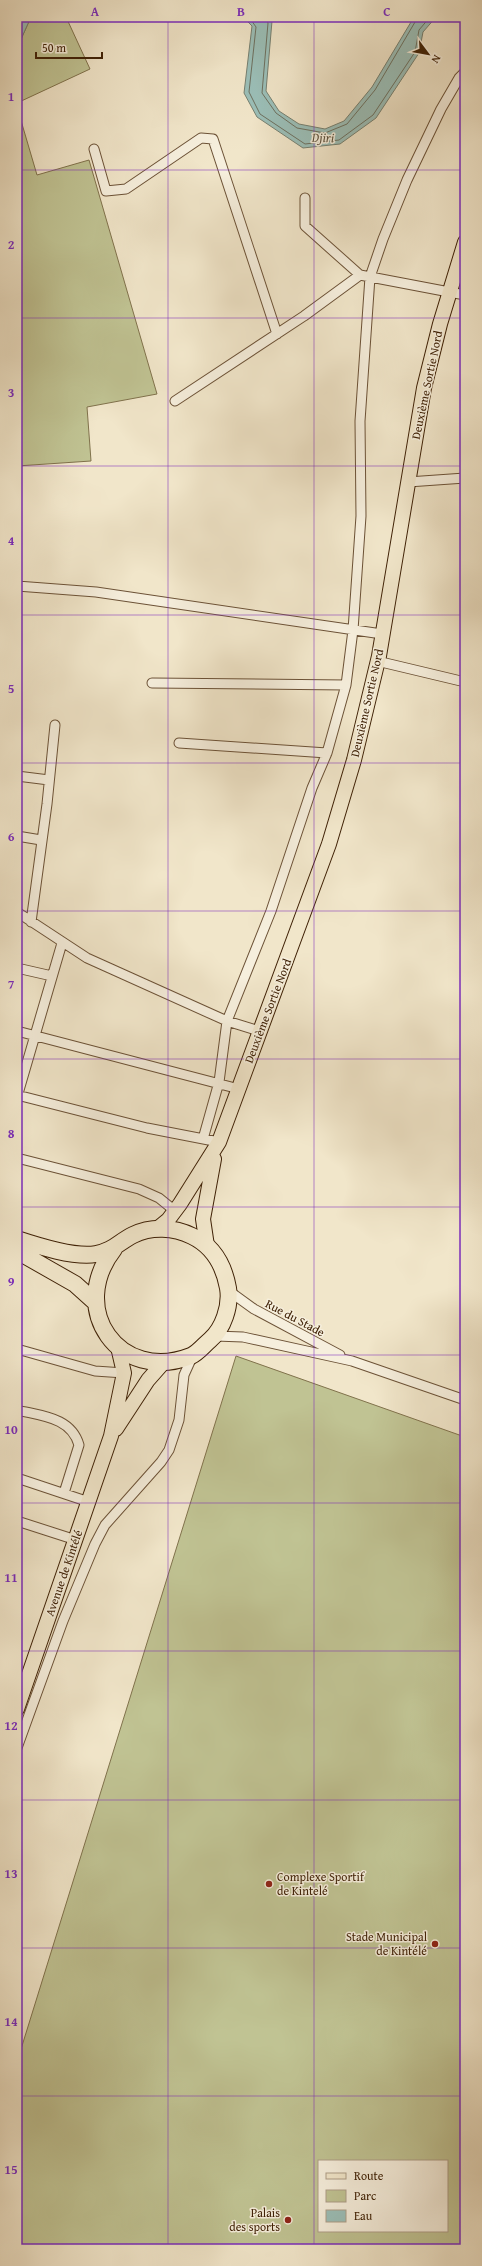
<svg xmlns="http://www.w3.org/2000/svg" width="482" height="2266" viewBox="0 0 482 2266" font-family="'Gentium Book Plus',serif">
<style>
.green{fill:#c0c393;stroke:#80724c;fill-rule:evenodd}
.water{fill:#9bbfb8;stroke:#768071}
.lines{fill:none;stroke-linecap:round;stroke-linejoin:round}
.shore{stroke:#6d705f;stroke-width:1}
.street-casing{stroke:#6c5237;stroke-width:11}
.primary-casing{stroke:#3f2106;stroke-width:16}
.highway-casing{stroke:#3f2106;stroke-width:18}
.street{stroke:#f6efdd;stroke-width:9}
.primary{stroke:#f1e6ca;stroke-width:14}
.highway{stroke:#f1e6ca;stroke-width:16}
.grid{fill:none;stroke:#7b2cbf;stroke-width:1;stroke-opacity:0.55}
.poi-dot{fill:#8f2418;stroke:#f6efdd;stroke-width:1.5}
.labels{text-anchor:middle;stroke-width:3;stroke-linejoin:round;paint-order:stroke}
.street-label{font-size:12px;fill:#3f2106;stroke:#f6efdd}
.poi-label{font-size:12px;fill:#3f2106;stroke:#f6efdd;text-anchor:end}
.water-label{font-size:13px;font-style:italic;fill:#5b503b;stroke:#f6efdd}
.neatline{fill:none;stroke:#7b2cbf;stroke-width:1.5}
.grid-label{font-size:13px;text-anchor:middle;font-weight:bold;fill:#7b2cbf}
</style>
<rect width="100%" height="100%" fill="#f1e6ca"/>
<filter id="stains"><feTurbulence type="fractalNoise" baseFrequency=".005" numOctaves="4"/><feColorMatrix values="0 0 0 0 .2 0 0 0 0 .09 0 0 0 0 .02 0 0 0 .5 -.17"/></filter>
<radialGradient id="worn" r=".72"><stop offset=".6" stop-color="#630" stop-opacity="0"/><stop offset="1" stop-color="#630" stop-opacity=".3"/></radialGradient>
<!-- green -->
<path class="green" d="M31,17h35l24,52 -73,34v-55z
M17,107l20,68 52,-15 68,234 -70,13 4,54 -74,5z
M236,1356l229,81v812h-448v-187zM319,2161h128v70h-128z"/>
<!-- water -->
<path class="water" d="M17,17h14l-14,31z
M243,17h26l3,4 -6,70 13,20 20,13 26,5 19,-8 28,-34 42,-70h22l-13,15 -4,21 -43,65 -36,26 -37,4 -46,-31 -13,-24 8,-67z"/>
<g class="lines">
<!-- shore -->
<path class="shore" d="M249,17l7,10 -7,65 11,22 45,30 34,-4 34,-25 42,-63 4,-22 11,-13
M266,17l2,6 -6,70 14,20 21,15 28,5 22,-9 28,-34 43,-73"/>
<defs>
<path id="street" d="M94,149l12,42 20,-2 75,-51 12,1 64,195
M305,198v28l55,49 105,20
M175,401l129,-85 56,-41
M408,482l57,-4
M17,586l79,6 286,42
M377,661l88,21
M152,683l194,2
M179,743l148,10
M17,776l32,4
M17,836l24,4
M17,912l70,46 140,63 32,10
M31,922l16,-118 8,-79
M17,968l35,8
M17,1031l222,58
M17,1095l130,33 72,14
M17,1097l45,-154
M203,1139l16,-57 8,-61 44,-110 41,-123 15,-35 19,-68 7,-55 8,-114 -1,-95 10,-144 13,-38 24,-59 34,-71 18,-31 6,-6
M17,1158l122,31 20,9 16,13
M229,1291l25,18 86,46
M215,1336l28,1 109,24 113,39
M17,1349l78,22 29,2
M17,1410c24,6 54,7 62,35l-15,48
M17,1478l72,24
M17,1521l59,19
M17,1748l46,-127 32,-77 10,-19 56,-63 8,-12 10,-30 5,-45 9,-20"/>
<path id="primary" d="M157,1229l11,-9 12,-16 39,-62 110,-298 25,-84 25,-104 45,-268 16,-64 25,-82
M207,1246l-4,-27 11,-60
M116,1429l32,-49 15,-17
M17,1709l94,-273 13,-63 -6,-26"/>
<path id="highway" d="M17,1239c21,7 58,19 79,15 17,-3 23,-12 37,-19 18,-9 41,-8 59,1 21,10 32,30 36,52 3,18 -5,41 -18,52 -6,5 -12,13 -19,16 -72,28 -124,-47 -77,-107
M17,1251l58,33 20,18"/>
</defs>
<!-- street casing -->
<use href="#street" class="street-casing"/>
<!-- primary casing -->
<use href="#primary" class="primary-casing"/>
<!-- highway casing -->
<use href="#highway" class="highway-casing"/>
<!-- street -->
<use href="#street" class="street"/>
<!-- primary -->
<use href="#primary" class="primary"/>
<!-- highway -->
<use href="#highway" class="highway"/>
</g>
<!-- grid -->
<path class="grid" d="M168,17v2232M314,17v2232M17,170h448M17,318h448M17,466h448M17,615h448M17,763h448M17,911h448M17,1059h448M17,1207h448M17,1355h448M17,1503h448M17,1651h448M17,1800h448M17,1948h448M17,2096h448"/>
<!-- markers -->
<g class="poi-dot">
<circle cx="269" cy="1884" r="4"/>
<circle cx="435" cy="1944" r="4"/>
<circle cx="288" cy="2220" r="4"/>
</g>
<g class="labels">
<!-- street labels -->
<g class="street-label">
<text transform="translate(427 385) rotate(-78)" y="4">Deuxième Sortie Nord</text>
<text transform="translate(367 703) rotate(-77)" y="4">Deuxième Sortie Nord</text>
<text transform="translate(268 1011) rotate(-69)" y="4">Deuxième Sortie Nord</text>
<text transform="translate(295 1318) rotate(28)" y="4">Rue du Stade</text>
<text transform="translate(64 1573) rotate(-71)" y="4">Avenue de Kintélé</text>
</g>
<!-- poi labels -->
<g class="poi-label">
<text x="277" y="1881" text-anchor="start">Complexe Sportif<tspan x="277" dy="14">de Kintelé</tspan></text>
<text x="427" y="1941">Stade Municipal<tspan x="427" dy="14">de Kintélé</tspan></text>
<text x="280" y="2217">Palais<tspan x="280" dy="14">des sports</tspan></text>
</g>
<!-- water labels -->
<g class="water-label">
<text transform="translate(323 137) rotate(1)" y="5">Djiri</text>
</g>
</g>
<!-- margin -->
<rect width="482" height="2266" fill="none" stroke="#f1e6ca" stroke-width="44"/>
<!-- legend -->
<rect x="318" y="2160" width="130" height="72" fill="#f6efdd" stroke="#ad9d87"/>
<rect x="326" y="2173" width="20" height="6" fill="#f1e6ca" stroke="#ad9d87"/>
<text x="354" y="2180" font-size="12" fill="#3f2106">Route</text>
<rect x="326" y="2190" width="20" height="12" fill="#c0c393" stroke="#ad9d87"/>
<text x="354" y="2200" font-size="12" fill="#3f2106">Parc</text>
<rect x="326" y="2210" width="20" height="12" fill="#9bbfb8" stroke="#ad9d87"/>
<text x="354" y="2220" font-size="12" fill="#3f2106">Eau</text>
<!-- north arrow -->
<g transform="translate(428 54) rotate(122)" stroke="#f6efdd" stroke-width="3" paint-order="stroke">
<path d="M0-3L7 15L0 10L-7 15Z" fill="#3f2106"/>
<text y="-6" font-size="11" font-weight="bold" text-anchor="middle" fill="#3f2106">N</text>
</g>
<!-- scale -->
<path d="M36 52v6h66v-6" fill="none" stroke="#3f2106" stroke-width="2"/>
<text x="42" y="52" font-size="12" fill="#3f2106" stroke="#f6efdd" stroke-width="3" paint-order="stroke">50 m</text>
<rect x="22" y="22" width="438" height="2222" class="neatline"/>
<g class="grid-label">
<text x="95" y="16">A</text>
<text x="241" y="16">B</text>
<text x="387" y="16">C</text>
<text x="11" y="101">1</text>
<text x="11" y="249">2</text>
<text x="11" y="397">3</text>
<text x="11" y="545">4</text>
<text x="11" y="693">5</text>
<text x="11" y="841">6</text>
<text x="11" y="989">7</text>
<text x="11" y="1138">8</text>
<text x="11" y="1286">9</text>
<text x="11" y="1434">10</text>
<text x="11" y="1582">11</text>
<text x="11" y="1730">12</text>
<text x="11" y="1878">13</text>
<text x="11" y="2026">14</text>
<text x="11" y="2174">15</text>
</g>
<rect width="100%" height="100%" filter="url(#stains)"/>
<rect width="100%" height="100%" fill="url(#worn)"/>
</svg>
